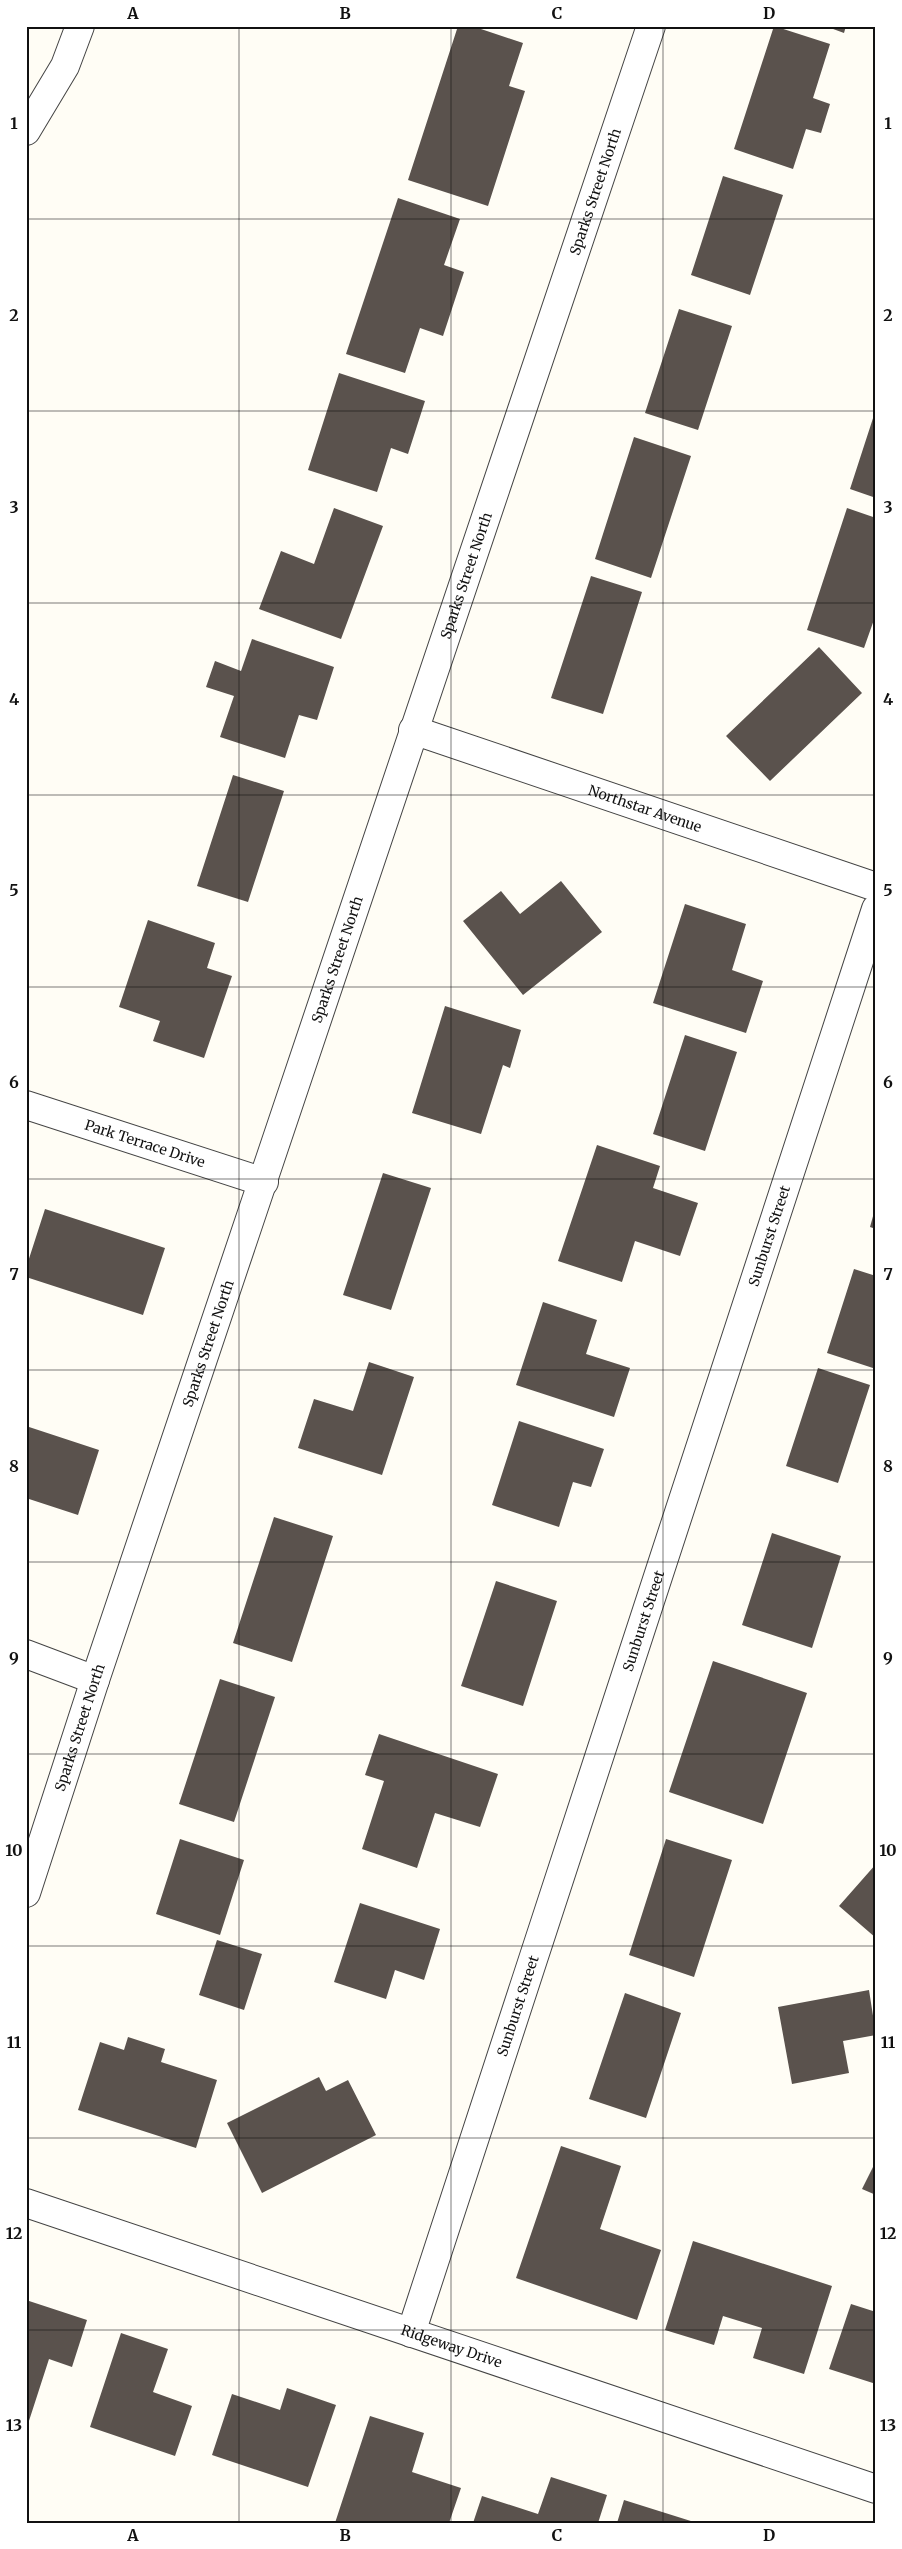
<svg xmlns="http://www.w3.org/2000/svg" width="902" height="2549" viewBox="0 0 902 2549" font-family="Merriweather,serif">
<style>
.building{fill:#5a524d}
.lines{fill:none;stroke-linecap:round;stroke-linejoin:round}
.minor-casing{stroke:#444;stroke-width:30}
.tertiary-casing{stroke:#444;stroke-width:30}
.minor{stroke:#fff;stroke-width:28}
.tertiary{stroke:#fff;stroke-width:28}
.grid{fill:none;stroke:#111;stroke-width:1;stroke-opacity:0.55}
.labels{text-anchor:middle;stroke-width:5;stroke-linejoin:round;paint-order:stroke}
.street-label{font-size:14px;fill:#111;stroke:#fff}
.neatline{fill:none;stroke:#111;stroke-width:2}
.grid-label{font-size:16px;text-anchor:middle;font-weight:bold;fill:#111}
</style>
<rect width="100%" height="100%" fill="#fffdf5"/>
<!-- building -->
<path class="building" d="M458,26h14l51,17 -14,43 16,5 -37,115 -80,-26z
M774,26l56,18 -17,54 17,6 -9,29 -15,-4 -13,40 -59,-20z
M825,26h21l-2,7z
M723,176l60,19 -33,100 -59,-20z
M398,198l62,21 -16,46 20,7 -21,64 -23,-8 -15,45 -59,-19z
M679,309l53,17 -34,104 -53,-17z
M339,373l86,28 -17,53 -17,-6 -14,44 -69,-22z
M875,412h1v86l-26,-9z
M634,437l57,19 -40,122 -56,-19z
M334,508l49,18 -42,113 -82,-30 22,-58 33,13z
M847,508l29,10v96l-12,34 -57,-18z
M591,576l51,16 -39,122 -52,-16z
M252,639l82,28 -17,53 -18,-5 -14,43 -65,-21 14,-41 -28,-9 9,-26 26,10z
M819,647l43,46 -92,88 -44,-45z
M233,775l51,16 -36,111 -51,-16z
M561,881l41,51 -79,63 -60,-74 38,-30 19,23z
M685,904l61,20 -14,46 31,11 -17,52 -93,-30z
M148,920l67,23 -8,25 25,8 -28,82 -51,-17 7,-20 -41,-14z
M445,1006l76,24 -11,38 -7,-3 -22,69 -69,-21z
M685,1035l52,17 -32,99 -52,-17z
M597,1145l63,21 -7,22 45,15 -18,53 -45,-15 -13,41 -64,-21z
M383,1173l48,15 -40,122 -48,-15z
M45,1209l120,39 -22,67 -117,-38v-9z
M875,1209h1v20l-6,-2z
M854,1269l22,7v93l-49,-16z
M543,1302l54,18 -11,34 44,14 -16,49 -98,-32z
M369,1362l45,15 -32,98 -84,-27 16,-49 39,12z
M818,1368l52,17 -32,98 -52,-17z
M519,1421l85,28 -13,38 -18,-5 -14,45 -67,-22z
M26,1426l73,24 -21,65 -52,-17z
M274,1517l59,19 -41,126 -59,-19z
M772,1533l69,23 -29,92 -70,-23z
M496,1581l61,20 -34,105 -62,-20z
M713,1661l94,32 -44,131 -94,-32z
M220,1679l55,18 -41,125 -55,-18z
M379,1734l119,40 -18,53 -45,-14 -18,55 -55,-19 22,-68 -19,-6z
M180,1839l64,21 -24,75 -64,-21z
M666,1839l66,21 -38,117 -65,-22z
M876,1864v74l-37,-32z
M360,1903l80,26 -16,51 -29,-10 -9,29 -52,-17z
M217,1940l45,14 -18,56 -45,-15z
M869,1990l7,45 -33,6 6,32 -57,11 -14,-77z
M625,1993l56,20 -35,105 -57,-19z
M128,2037l37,12 -4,13 56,18 -21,68 -118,-38 22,-68 24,8z
M319,2077l7,14 22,-11 28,55 -114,58 -35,-70z
M561,2146l60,20 -21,63 61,21 -24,70 -121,-42z
M876,2161v34l-14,-6z
M693,2241l139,45 -28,88 -51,-16 9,-30 -39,-12 -9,29 -49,-15z
M26,2300l61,20 -15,47 -23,-8 -22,68z
M851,2304l25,8v72l-47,-15z
M121,2333l47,16 -15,43 39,14 -17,50 -85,-29z
M287,2388l49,17 -28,82 -96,-32 20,-61 48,16z
M370,2416l54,17 -12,39 49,16 -12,35h-114z
M551,2477l56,18 -9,28h-125l9,-27 56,18z
M624,2500l70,22v1h-77z"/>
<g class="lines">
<defs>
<g id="minor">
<path d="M26,131l39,-65 15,-40"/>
<path id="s1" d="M413,730l463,157"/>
<path id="s2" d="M26,1105l238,77"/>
<path d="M26,1654l69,26"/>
<path id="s3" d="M26,2203l850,286"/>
<path id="s4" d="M411,2333l465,-1424"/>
</g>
<g id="tertiary">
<path id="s5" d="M26,1893l69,-213 556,-1654"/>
</g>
</defs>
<!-- minor casing -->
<use href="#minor" class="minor-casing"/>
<!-- tertiary casing -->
<use href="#tertiary" class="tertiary-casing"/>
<!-- minor -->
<use href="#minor" class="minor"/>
<!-- tertiary -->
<use href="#tertiary" class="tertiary"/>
</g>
<!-- grid -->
<path class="grid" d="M239,26v2497M451,26v2497M663,26v2497M26,219h850M26,411h850M26,603h850M26,795h850M26,987h850M26,1179h850M26,1370h850M26,1562h850M26,1754h850M26,1946h850M26,2138h850M26,2330h850"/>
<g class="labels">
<!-- street labels -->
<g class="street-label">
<text dy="5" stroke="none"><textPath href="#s5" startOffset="1794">Sparks Street North</textPath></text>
<text dy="5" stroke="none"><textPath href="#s5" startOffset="1389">Sparks Street North</textPath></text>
<text dy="5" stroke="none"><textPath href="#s1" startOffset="245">Northstar Avenue</textPath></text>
<text dy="5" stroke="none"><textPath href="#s5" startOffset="984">Sparks Street North</textPath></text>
<text dy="5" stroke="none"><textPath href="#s2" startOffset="125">Park Terrace Drive</textPath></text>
<text dy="5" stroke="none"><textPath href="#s4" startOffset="1154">Sunburst Street</textPath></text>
<text dy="5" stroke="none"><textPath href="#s5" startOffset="579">Sparks Street North</textPath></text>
<text dy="5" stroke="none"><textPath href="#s4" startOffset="749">Sunburst Street</textPath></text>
<text dy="5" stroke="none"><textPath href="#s5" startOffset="174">Sparks Street North</textPath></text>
<text dy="5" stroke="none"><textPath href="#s4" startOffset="344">Sunburst Street</textPath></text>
<text dy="5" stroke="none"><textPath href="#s3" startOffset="449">Ridgeway Drive</textPath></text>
</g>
</g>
<!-- border -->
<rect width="902" height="2549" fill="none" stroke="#ffffff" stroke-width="55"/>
<rect x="28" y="28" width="846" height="2494" class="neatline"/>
<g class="grid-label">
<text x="133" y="19">A</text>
<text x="345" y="19">B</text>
<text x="557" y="19">C</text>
<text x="769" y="19">D</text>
<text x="14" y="129">1</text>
<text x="888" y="129">1</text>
<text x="14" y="321">2</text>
<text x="888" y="321">2</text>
<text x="14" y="513">3</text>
<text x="888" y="513">3</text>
<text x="14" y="705">4</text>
<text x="888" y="705">4</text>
<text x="14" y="896">5</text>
<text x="888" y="896">5</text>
<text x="14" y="1088">6</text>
<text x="888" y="1088">6</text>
<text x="14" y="1280">7</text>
<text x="888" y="1280">7</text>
<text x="14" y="1472">8</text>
<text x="888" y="1472">8</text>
<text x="14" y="1664">9</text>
<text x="888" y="1664">9</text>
<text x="14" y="1856">10</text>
<text x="888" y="1856">10</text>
<text x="14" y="2048">11</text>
<text x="888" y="2048">11</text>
<text x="14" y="2239">12</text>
<text x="888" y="2239">12</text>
<text x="14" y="2431">13</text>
<text x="888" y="2431">13</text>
<text x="133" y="2541">A</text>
<text x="345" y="2541">B</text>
<text x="557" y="2541">C</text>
<text x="769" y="2541">D</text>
</g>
</svg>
